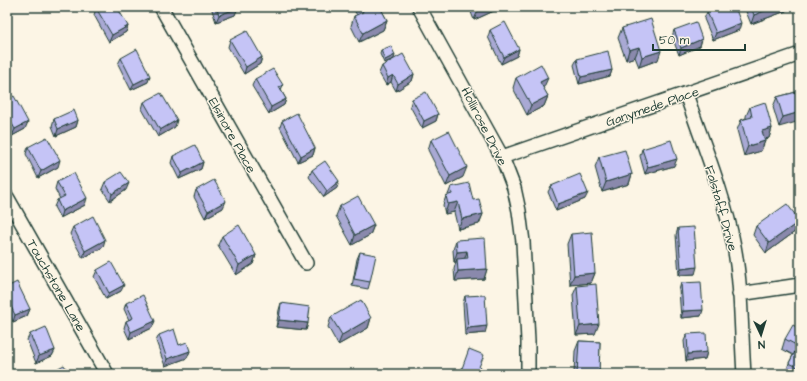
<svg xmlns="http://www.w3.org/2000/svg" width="807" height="381" viewBox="0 0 807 381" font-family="'Architects Daughter',sans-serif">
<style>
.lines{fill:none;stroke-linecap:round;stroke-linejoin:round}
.street-casing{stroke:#1f3d34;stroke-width:16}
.street{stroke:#fcf5e5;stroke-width:13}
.wall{fill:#a9a9d4;stroke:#1f3d34}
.shaded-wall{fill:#8a89ac;stroke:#1f3d34}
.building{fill:#c5c4f6;stroke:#1f3d34}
.labels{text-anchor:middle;stroke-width:3;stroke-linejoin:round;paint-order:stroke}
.street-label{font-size:13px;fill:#1f3d34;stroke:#fcf5e5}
</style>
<rect width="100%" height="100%" fill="#fcf5e5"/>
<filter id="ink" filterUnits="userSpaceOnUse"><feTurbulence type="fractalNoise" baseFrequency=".025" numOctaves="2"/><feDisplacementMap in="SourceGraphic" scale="8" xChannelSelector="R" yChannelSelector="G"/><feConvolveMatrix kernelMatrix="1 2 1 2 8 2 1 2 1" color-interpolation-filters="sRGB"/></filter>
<g filter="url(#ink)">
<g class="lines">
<defs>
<path id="street" d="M161,7l145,256
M419,7l83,150 12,31 5,23 4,31 5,99v33
M686,94c17,50 38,100 48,152 8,42 7,86 10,128
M502,157l298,-103
M7,197l100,177
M739,294l61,-9"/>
</defs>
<!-- street casing -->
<use href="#street" class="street-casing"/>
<!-- street -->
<use href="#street" class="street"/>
</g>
<!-- wall -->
<path class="wall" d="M211,7h26l-2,8 -19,7z
M352,7h28l7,13 -4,10 -24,12 -8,-16 3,-10 3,-1z
M469,7h28l-1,3 -22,10z
M746,7h42l-2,4 -35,13 -6,-15z
M96,8l32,18 -2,6 -17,10 -15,-27z
M707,12l32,18 -26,10 -9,-21z
M622,28l36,32 -19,7 -4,-10 -9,3 -8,-22z
M490,30l29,19 -2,7 -16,8 -13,-27z
M674,30l28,9 -2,7 -21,9 -7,-18z
M230,40l32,17 -2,7 -16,10 -16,-27z
M381,50l13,9 -10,4 -4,-9z
M121,58l27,24 -17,8 -13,-26z
M577,59l35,11 -2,6 -31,8 -5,-19z
M382,66l32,8 -2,7 -16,10 -5,-9 -5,3 -7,-12z
M516,78l28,9 -1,1 5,8 -4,10 -17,9 -14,-27z
M255,79l28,6 -2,5 5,9 -2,6 -15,9 -17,-28z
M800,91l-21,36 -6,-20 4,-10z
M7,99l18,30 -13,7 -5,-10z
M412,99l26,15 -2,7 -14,7 -12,-22z
M144,102l31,25 -17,10 -16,-28z
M750,107l22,21 -3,10 -5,1 1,2 -4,10 -17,5 -7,-26 4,-10 5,-2v-2z
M54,119l24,1 -2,7 -20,9 -4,-10z
M282,121l33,27 -2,7 -15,7 -18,-35z
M431,140l32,37 -17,9 -18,-36z
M28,147l30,20 -20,11 -12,-24z
M642,149l32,17 -29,8 -5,-18z
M173,156l30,6 -2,7 -22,10 -8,-16z
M599,157l33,17 -3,10 -27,8 -7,-25z
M312,170l25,18 -13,9 -15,-20z
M57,182l28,23 -25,13 -6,-11 3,-7 3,-1 -5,-10z
M105,182l21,8 -16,11 -8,-12z
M551,186l34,13 -29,12 -8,-19z
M451,187l22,13 10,14 -4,10 -21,5 -4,-17 -9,2 -2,-9 3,-9 2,-1z
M196,190l27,18 -18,10 -11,-21z
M340,206l34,19 -4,10 -18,10 -16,-29z
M756,226l40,5 -30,22 -13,-18z
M73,227l30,20 -20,11 -13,-24z
M678,228l17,46 -16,1 -3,-40z
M571,234l24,39 -4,10 -21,2 -3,-41z
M222,236l34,19 -3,9 -17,11 -18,-30z
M456,240l31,29 -3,10 -29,2 -1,-12 2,-7h-2l-1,-12z
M360,252l10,30 -2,7 -16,-3 5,-27z
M97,270l24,21 -15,8 -12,-22z
M681,283l20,33 -20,2 -2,-28z
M577,286l18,48 -19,1 -3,-40z
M7,287l23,22 -3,7 -14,6 -6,-12z
M465,296l20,37 -20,2 -2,-32z
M126,303l26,25 -23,11 -5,-11 2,-7 3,-1 -5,-11z
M281,303l27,20 -2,7 -30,-3 3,-17z
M331,317l40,1 -3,10 -30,17 -10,-18z
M800,329v45h-11l-3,-2 3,-9 4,-8 -11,-6 3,-10z
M30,334l25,16 -3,6 -16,7 -9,-23z
M687,334l20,18 -2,7 -19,2 -2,-20z
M159,335l20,10 11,6 -3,7 -22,8 -9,-25z
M579,341l21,1 -1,32h-25l1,-23z"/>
<!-- shaded-wall -->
<path class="shaded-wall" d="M485,7h12l-1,3 -22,10 4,-10z
M774,7h14l-2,4 -35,13 3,-9z
M238,8l-3,7 -19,7 3,-7z
M387,20l-4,10 -24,12 4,-9z
M741,23l-2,7 -26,10 3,-7z
M128,26l-2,6 -17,10 3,-7z
M702,39l-2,7 -21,9 2,-7z
M639,47l-4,10 -9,3 3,-10z
M519,49l-2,7 -16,8 3,-7z
M661,51l-3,9 -19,7 3,-10z
M395,55l-1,4 -10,4 1,-3z
M262,57l-2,7 -16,10 2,-7z
M612,70l-2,6 -31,8 2,-7z
M414,74l-2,7 -16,10 2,-7z
M393,75l-2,7 -5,3 2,-7z
M9,76l-2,6v-5z
M150,76l-2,6 -17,8 3,-6z
M548,78l-4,9 -8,5 4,-10z
M548,96l-4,10 -17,9 4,-10z
M286,99l-2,6 -15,9 2,-7z
M800,112v9l-21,6 4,-10z
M438,114l-2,7 -14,7 2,-7z
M78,120l-2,7 -20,9 2,-7z
M177,120l-2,7 -17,10 2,-7z
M28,122l-3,7 -13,7 3,-7z
M772,128l-3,10 -11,3 4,-10z
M765,141l-4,10 -17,5 4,-10z
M315,148l-2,7 -15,7 3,-6z
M677,159l-3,7 -29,8 3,-7z
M60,160l-2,7 -20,11 3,-7z
M203,162l-2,7 -22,10 3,-6z
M467,167l-4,10 -17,9 4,-10z
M632,174l-3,10 -27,8 4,-10z
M339,181l-2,7 -13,9 3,-6z
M129,183l-3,7 -16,11 2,-7z
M588,193l-3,6 -29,12 2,-7z
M87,198l-2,7 -25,13 2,-7z
M226,201l-3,7 -18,10 3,-7z
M458,202l-4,10 -9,2 3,-10z
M483,214l-4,10 -21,5 4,-10z
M800,221l-4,10 -30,22 3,-10z
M374,225l-4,10 -18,10 3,-10z
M105,240l-2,7 -20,11 2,-7z
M467,251l-3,10 -7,-2 -1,3h-2l3,-10z
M256,255l-3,9 -17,11 3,-10z
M697,267l-2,7 -16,1 2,-6z
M487,269l-3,10 -29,2 3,-10z
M595,273l-4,10 -21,2 4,-10z
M124,285l-3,6 -15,8 3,-6z
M30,309l-3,7 -14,6 2,-7z
M703,310l-2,6 -20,2 2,-7z
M371,318l-3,10 -30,17 4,-10z
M279,320l29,3 -2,7 -30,-3z
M155,321l-3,7 -23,11 2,-7z
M599,324l-4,10 -19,1 4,-9z
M487,326l-2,7 -20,2 3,-7z
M55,350l-3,6 -16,7 3,-7z
M190,351l-3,7 -22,8 2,-7z
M707,352l-2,7 -19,2 2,-7z
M577,373l22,1h-22z"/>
<!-- building -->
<path class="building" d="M99,7h18l11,19 -16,9 -16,-27z
M216,7h21l1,1 -19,7z
M361,7h19l7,13 -24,13 -9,-17 9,-4z
M476,7h9l-7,3z
M719,7h16l6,16 -25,10 -9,-21z
M751,7h23l-20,8z
M651,19l10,32 -19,6 -3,-10 -10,3 -7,-22z
M505,22l14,27 -15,8 -14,-27z
M696,22l6,17 -21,9 -7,-18z
M247,31l15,26 -16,10 -16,-27z
M391,46l4,9 -10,5 -4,-10z
M137,49l13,27 -16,8 -13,-26z
M608,51l4,19 -31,7 -4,-18z
M403,54l11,20 -16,10 -5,-9 -5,3 -6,-12z
M541,64l7,14 -8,4 8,14 -17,9 -15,-27z
M273,69l10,16 -4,2 7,12 -15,8 -16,-28z
M7,71l2,5 -2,1z
M800,91v21l-17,5 -6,-20z
M426,92l12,22 -14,7 -12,-22z
M161,93l16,27 -17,10 -16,-28z
M14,96l14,26 -13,7 -8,-14v-16z
M765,102l7,26 -10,3 3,10 -17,5 -7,-26 11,-3 -2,-10z
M74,110l4,10 -20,9 -4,-10z
M297,113l18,35 -14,8 -19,-35z
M449,131l18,36 -17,9 -19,-36z
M47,137l13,23 -19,11 -13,-24z
M671,140l6,19 -29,8 -6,-18z
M195,145l8,17 -21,11 -9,-17z
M625,150l7,24 -26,8 -7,-25z
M325,161l14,20 -12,10 -15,-21z
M121,172l8,11 -17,11 -7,-12z
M74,173l13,25 -25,13 -5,-11 8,-4 -8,-14z
M580,174l8,19 -30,11 -7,-18z
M214,180l12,21 -18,10 -12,-21z
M469,183l4,17 6,-1 4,15 -21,5 -4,-17 -10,2 -2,-8 6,-2 -1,-7z
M358,196l16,29 -19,10 -15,-29z
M787,204l13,17 -31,22 -13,-17z
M93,216l12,24 -20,11 -12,-24z
M239,225l17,30 -17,10 -17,-29z
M694,227l3,40 -16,2 -3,-41z
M592,232l3,41 -21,2 -3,-41z
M485,238l2,31 -29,2 -1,-12 11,-1 -1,-7 -10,1 -1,-12z
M360,252l16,3 -6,27 -16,-3z
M111,262l13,23 -15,8 -12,-23z
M17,282l13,27 -15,6 -8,-17v-11z
M701,282l2,28 -20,1 -2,-28z
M596,284l3,40 -19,2 -3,-40z
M143,295l12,26 -24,11 -5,-11 7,-3 -7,-15z
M485,295l2,31 -19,2 -3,-32z
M361,300l10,18 -29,17 -11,-18z
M281,303l29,4 -2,16 -29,-3z
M793,325l7,4v39l-11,-5 9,-17 -13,-7z
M46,327l9,23 -16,6 -9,-22z
M174,329l5,16 8,-3 3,9 -23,8 -8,-24z
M706,333l1,19 -19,2 -1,-20z
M579,341l21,1 -1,32 -22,-1z
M469,349l15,6 -5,12 10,4 -1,3h-28z
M64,365l5,8 -2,1h-20z"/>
</g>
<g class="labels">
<!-- street labels -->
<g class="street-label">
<text transform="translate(652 106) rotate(-19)" y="5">Ganymede Place</text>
<text transform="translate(485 126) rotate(63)" y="5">Hollirose Drive</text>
<text transform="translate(233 135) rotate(61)" y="5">Elsinore Place</text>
<text transform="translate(722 208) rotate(74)" y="5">Falstaff Drive</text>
<text transform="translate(57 285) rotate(60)" y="5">Touchstone Lane</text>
</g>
</g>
<!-- margin -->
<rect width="807" height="381" fill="none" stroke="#fcf5e5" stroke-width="24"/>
<rect x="12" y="12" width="783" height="357" fill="none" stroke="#1f3d34" stroke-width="1.5" filter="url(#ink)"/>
<!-- north arrow -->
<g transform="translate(761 335) rotate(176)" stroke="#fcf5e5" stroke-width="3" paint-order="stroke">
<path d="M0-3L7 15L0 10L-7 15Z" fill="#1f3d34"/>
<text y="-6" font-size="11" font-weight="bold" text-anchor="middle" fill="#1f3d34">N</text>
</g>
<!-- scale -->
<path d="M653 44v6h92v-6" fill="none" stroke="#1f3d34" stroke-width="2"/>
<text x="659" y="44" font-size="12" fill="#1f3d34" stroke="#fcf5e5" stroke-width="3" paint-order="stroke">50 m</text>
</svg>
